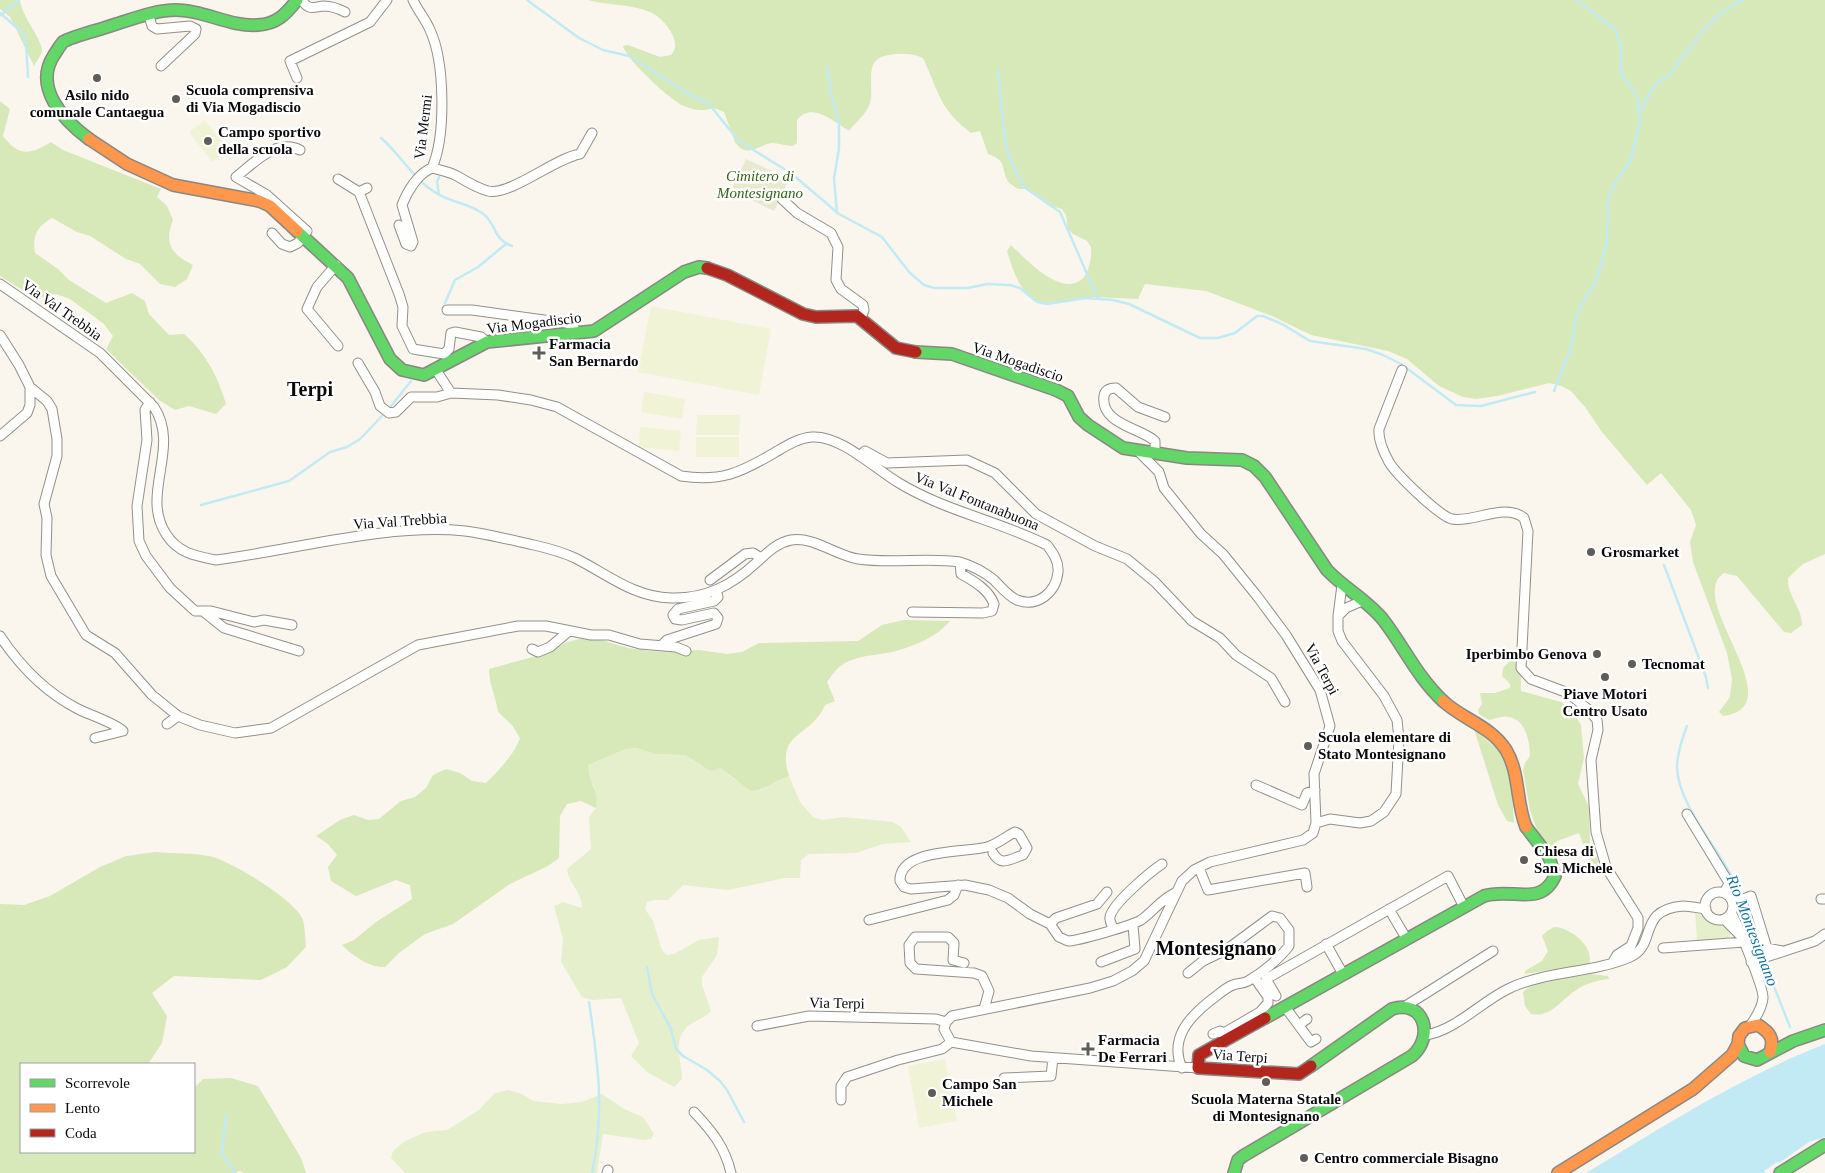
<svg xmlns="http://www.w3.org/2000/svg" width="1825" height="1173" viewBox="0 0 1825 1173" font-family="Georgia,serif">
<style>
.green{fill:#e6efcb}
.forest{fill:#d7e8b9}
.cemetery{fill:#e7ead0}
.pitch{fill:#f0f3d6}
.water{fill:#c2eaf5}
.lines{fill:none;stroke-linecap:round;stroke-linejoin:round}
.stream{stroke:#c2eaf5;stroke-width:2.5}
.street-casing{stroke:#92908c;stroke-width:11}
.fast-casing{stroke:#898783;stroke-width:14}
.slow-casing{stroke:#898783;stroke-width:14}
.jam-casing{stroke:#898783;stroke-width:14}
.street{stroke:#fefefc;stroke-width:9}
.fast{stroke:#63d668;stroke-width:11}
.slow{stroke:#ff974d;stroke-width:11}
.jam{stroke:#b3261e;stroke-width:11}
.poi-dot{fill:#5e5d59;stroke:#fff;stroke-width:2}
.labels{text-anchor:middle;stroke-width:5;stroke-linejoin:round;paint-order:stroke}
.poi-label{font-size:15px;font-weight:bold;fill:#0a0a0a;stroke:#fff;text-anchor:start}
.street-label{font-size:15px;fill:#0a0a0a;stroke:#fff}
.park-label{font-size:15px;font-style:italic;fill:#326419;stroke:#fff}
.water-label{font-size:16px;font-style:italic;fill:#1073a0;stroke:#fff}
.district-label{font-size:20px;font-weight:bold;fill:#0a0a0a;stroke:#fff}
</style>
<rect width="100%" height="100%" fill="#faf6ed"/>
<!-- green -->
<path class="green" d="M636,748l19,6 30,1 16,11 19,2 15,12 26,10 18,-12 10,-2 11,26 13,15 9,3 21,-3 50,5 8,5 10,15 -28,2 -27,9 -47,1 -8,6 -1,18h-15l-57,12 -45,-5 -15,15h-14l-7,2 -2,7 8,12 9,29 5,5 7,-1 25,-14 20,-3 -2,18 -15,22v8l9,26c-7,8 -15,9 -23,15 -16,14 -6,36 -6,53l-8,8 -27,-15 -16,-16 8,-13 -18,-45 -29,2 -10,-3 -21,-35 2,-23 -9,-33 9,-4 19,6c0,-16 -13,-24 -15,-39l24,-20 -2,-32 7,-9 -2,-22 -6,-10v-11l38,-16z
M1695,911l6,1c8,12 21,10 30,20l-2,8 -32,1z
M508,1090l14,4 11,7 28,3 21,-2 20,-8 22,15 19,8 11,17 -3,5 -7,1 -41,-6 -6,39h-192l-14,-15 2,-7 12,-10 21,-9 21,-2 32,-20 16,-17z"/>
<!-- forest -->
<path class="forest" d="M0,0h20c1,16 24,41 22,52 -2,5 -6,10 -8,14l-24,-49 -10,-8z
M588,0h1237v554l-22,10 -15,14c-1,18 14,29 14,47l-11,8 -7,-1 -47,-56 -13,-3c-41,26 72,133 -1,143l-4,-4 11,-15 2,-18 -5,-26 -34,-91 -3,-20 6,-17 -5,-15 -30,-37 -14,12 -45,-53 -17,-25 -14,-16 -10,-5 -12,-3 -52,13 -21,3 -13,-2 -24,-11 -32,-27 -19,-8 -77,-16 -39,-19 -66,-25 -61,-7 -7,15 -43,-2 -50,7c-23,-4 -32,-33 -38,-53l4,-6c15,14 48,51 70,35 8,-6 11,-23 10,-33l-4,-6 -14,-7 -5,-5 -2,-14 -4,-6 -14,-4 -22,-16h-8l-9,-6c-9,-13 0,-22 -21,-29l-8,-23 -9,2c-32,-24 -32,-41 -48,-75 -11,-5 -23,-5 -34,-3 -27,4 -14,29 -19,48 -3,10 -14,19 -21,28 -15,-9 -37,-30 -52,-11v23l-4,3c-7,0 -15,-3 -21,-3 -12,1 -25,17 -37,-1l-11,-30 -10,-4c-10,3 -19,3 -30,-2 -13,-5 -58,-47 -61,-60l5,-1 32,12 11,-2c6,-7 5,-13 1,-21 -17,-34 -51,-25 -84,-34z
M0,101l10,8 -7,27c16,21 27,19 48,6l12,8 98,39 -4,8 10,9 6,14c-9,23 -2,34 20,45l-6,14 -12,8 -15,-3 -20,-20 -14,-5 -36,-23 -13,-4 -25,-14c-15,9 -20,17 -17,35l23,16 11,11 37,23 26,-10 13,8 4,13 20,21 15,-1c22,19 34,43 42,70l-10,10 -27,-8 -14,4 -16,-10 -53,-51 7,-13 -9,-12 -34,-25 -14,-5 -13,3 -11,-1 -32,-20z
M904,620l46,1c-13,16 -38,26 -58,31 -19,4 -40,3 -55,17 -4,4 -7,9 -10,13l8,19 -10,4c-14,33 -50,26 -36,71 -14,4 -23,14 -38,15l-31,-23 -10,3 -25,-16 -30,-1 -19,-6 -10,1 -38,16c0,18 11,24 8,43l-15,-7 -14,3 -7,12 -1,42 -11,8 -38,18 -57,40 -28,10 -26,19 -14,14c-15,1 -32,-11 -43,-22l12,-5 22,-18 36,-23 -2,-14 -14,-5 -40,16 -25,-15 -3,-14 9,-12 -9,-11 -12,-8 24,-16 14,-5 14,5 11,-1 22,-18 14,-4 11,-9 7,-13 13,-6 14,4 12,8 14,2c12,-12 29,-29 34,-45l-8,-13 -14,-13c-2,-16 -9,-27 -9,-43l62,-17 14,-9 14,-4 22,1 27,8 22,3 23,1 26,-2 28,4 15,-2 17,-9 99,-2 24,-16z
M1513,658l3,1 5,17v15l40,11 12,10 8,13 3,33 -6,26 11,23 1,36 8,18 -2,6 -6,-4 -11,-30 -22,8 -7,7 -12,-15 -8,-23 -7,-40 2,-7 5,-7c0,-14 -4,-36 -21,-39 -7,-2 -14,2 -20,3l-10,-6 -1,-4 4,-6 -2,-11h15l15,-5v-4l-8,-8 1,-8z
M1474,729l23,20 9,15 5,16 3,43 -7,-2 -9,-16z
M155,852c18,2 40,0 58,5 20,6 83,43 90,63 2,8 2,18 3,27l-19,20 -26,13 -87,-4 -22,17 15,23 -5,27 -14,21h-127v88h173v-64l9,-9 28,-1 27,8 43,72 5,15h-62l-4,-2 -5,2h-235v-269l24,1 26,-9 50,-29 26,-11z
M1554,927c16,0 41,20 35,37l-64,10v-3l17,-10 6,-10 -6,-15 5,-5z
M1590,974l18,2 1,3c-12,1 -25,5 -34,12 -14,9 -24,27 -44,23l-6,-8 -2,-14c18,-16 45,-12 67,-18z"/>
<!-- cemetery -->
<path class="cemetery" d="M746,159l43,20 -15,32 -43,-21z"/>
<!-- pitch -->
<path class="pitch" d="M205,120l23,30 -16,12 -23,-30z
M651,306l120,23 -12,66 -121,-23z
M644,392l41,7 -3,20 -41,-7z
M697,415h43l-1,20h-43z
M640,427l41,4 -2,20 -40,-4z
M696,437h43v20h-43z
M945,1059l12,62 -38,7 -11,-62z"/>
<!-- water -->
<path class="water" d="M1825,1044v93l-16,5 -30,21 -2,-1 -13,9 2,2h-180c78,-47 154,-96 239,-129z"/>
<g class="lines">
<!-- stream -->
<path class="stream" d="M527,0l52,38 24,12 26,6 59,38 21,10 29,36 9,6 45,28 47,40 43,23 27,35 15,13 10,3h34l19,-4 23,1 10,3 17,14 10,2 39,-6 27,2 16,4 71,34h18l17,-5 22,-17h6l19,8 28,17 56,8 17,6 18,9 55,41 25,1 54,-14
M0,13l23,20 3,11 2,33
M1,15l18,-15
M827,68l4,25 8,30v26l-5,29 3,35
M998,70l5,53 5,31 16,33 36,25 38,87
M1641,109l14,-24 15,-11 32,-42 18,-18 22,-14
M381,138c20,17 32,41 55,55 14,9 32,10 46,20 15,10 10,26 30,33
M439,177l-2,5 2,13
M445,303l10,-23 23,-13 28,-23
M1554,391l17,-43 6,-34 19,-34 5,-15 6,-24 1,-41 8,-19 15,-21 9,-40 -3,-25 -16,-21v-27l-5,-17 -40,-30
M391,406l20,-25
M201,505l88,-24 41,-29 17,-5 13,-8 22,-23
M1664,565l42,112 2,11
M1687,726c-5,13 -10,27 -10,41 1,42 50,89 64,130
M1743,902l19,54
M1764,961l26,66
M647,967l5,27 19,35 5,20 7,7 24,14 13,11 7,9 17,32
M589,1002c9,60 16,111 3,171
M226,1115l-4,38 13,20"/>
<defs>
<path id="street" d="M302,0c7,11 11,7 22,6 7,0 15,3 21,6
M413,0c5,11 13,20 17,30 15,32 16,106 2,138
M149,16l3,10 5,3 33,-3 6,3 -1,5 -34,32
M297,78l-7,-17 80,-39 17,-22
M432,168c8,2 18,4 25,8 10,6 20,12 31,15 22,5 67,-33 92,-37l12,-21
M338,179l21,13
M367,188l-8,4 40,102 4,13 -1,19 11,23 31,5 5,-5 2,-16 4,-1 26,5 6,5
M782,199l15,14 34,20 7,14 -2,33 5,9 22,16 1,5 -3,8
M399,225l7,19 5,2 2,-4 -11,-37c5,-13 16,-32 30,-37
M272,233l10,11 8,3 8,-4 9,-12 -40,-36 -31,-18c18,-14 40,-39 64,-27
M336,265l-19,22 -10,22 31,37
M0,284l100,69 54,54c27,41 -14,87 12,127 12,19 29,22 50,26 77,-10 172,-37 249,-29 23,3 46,9 69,14 13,3 28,7 41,13 32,16 58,39 96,40 34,1 60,-12 85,-35 10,-9 20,-20 35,-23 22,-4 46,16 67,19 34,5 69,-2 102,3 13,4 23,9 34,18 7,7 14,16 23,20 21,8 39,-8 41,-28 1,-11 -5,-19 -11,-27 -48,-24 -102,-34 -148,-62 -24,-14 -58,-48 -87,-46 -14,1 -26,9 -38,16 -34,20 -53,29 -93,23l-124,-69 -26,-7 -33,-5 -47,-2 -15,-23
M447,310h25l94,13 6,2 5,8
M0,335l19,30 11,22 17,14 5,8 5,30v17l-13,48 3,14 -1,37 5,21 35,59 29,18 37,42 26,21 22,9 35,8 36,-5 147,-83 100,-19h28l45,9h18l31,9 36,3 10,4
M358,363l17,29 5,14 9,7 7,-1 15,-15h26l14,-4
M1402,370l-23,59c-1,11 5,24 10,33 7,12 50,54 63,57 22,4 53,-17 72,-1l4,13 -7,137 10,11 37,14 21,17 8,10 1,10 -7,30 5,72 10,35 32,51v10l-7,18 -14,9 -4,7
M150,402l-5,8 2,30 -10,66 2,35 7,15 24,32 25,23h16l43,11 10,-2 28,5
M0,436l27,-23 3,-8v-18
M1138,451l21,21 5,16 37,46 22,20 34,42 29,39 34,55 10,36 -16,48 2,49 -3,10 -10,7 -93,22 -16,8 -12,11 -38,80 -12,10 -19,10 -23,7 -138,28 -6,6 -2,7 7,13 80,14 167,12
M1155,453v-12c-14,-13 -55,-17 -51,-45 1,-6 6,-8 12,-8l22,19 27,10
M860,456l5,-5 22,12 80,-3 28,13 41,41 59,32 32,13 28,23 37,39 28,17 16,17 35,23 14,24
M710,580l35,-26 8,-1 8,5
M204,612l20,16 75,23
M912,612l71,1 9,-2 2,-7c-5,-14 -20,-23 -33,-30l-1,-12
M1338,616l4,-31
M0,636c20,30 45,56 78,73 12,6 37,14 45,22l-28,7
M662,645l5,-5 49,-16 2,-6 -4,-5 -32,7 -7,-1 -2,-4 5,-6 36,-8 4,-4 -2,-6
M532,649l6,3 12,-5 19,-16
M167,724l11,-8
M1256,785l46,20 5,-12 8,-3
M1687,814l42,69 -5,10
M1316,823l14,-4 30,4 11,-2 13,-9 12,-18 3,-55 -2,-19 -13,-24 -42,-55 -4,-10v-15l8,-8 16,-7
M993,853c8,14 17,6 30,2l4,-7 -8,-14 -4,-2c-10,5 -17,12 -28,15 -22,6 -88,1 -87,34l4,6 7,2 54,-4 24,5 19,8 22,16 20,10 9,13 9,4c10,0 65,-16 73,-21 13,-9 19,-20 34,-27
M1199,868l9,22 97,-17 2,14
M1705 906a14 14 0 1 1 28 0a14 14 0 1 1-28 0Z
M1821,899h4
M1733,903l18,-7 16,52 15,3
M1389,909l17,29
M1731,913c6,9 33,76 32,85 -1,10 -7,19 -13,28
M1724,919l17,17
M869,920l79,-20 6,-5 4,-10
M1050,924l6,-6 41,-14 10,-12
M1113,928c-1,-3 -4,-7 -3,-11 2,-13 40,-45 52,-53
M1326,944l17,30
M1663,948l81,-6
M1101,962l34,-13 -2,-24
M1751,962l64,-21 10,-7
M964,963l-11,-3 1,-17 -6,-6h-33l-6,8 1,18 6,6 58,4 8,3 7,15 -5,18
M1276,996l-10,-17 182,-103 16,31
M1285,1007l26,35 5,-3
M1404,1007l89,-56
M1299,1025l8,-6
M757,1026l52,-10 127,3 10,3
M1213,1034l7,-3 4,2 36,-21 8,-9v-6l-14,-20
M1426,1035c30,-5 55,-33 82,-46 39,-19 83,-15 122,-32 28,-12 6,-47 53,-51 7,0 15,2 23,3
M1182,1068c-13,-29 7,-51 29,-68 7,-5 14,-12 22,-15 5,-2 10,-1 15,-4 14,-8 31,-22 41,-35v-16l-9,-12 -8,-2 -46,34 -23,11 -15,12
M1004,1078l47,-2 2,-18
M841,1100v-14l6,-9 51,-17 44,-11 9,-7
M694,1112c18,19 31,35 37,61
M607,1173l1,-3"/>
<path id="fast" d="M89,139c-26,-19 -56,-52 -35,-84 3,-4 6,-10 9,-13 7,-5 40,-13 50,-17 20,-6 42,-15 63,-15 28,0 54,17 82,15 19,-1 28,-11 39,-25
M297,231l51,47 42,81 12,11 22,5 63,-33 107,-11 90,-59 15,-5 8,1
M916,352l36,2 104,36 12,6 11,21 9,8 35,23 64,10 55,2 12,6 11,11 62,93c17,18 44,33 57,51 20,26 34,57 59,80
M1265,1018l219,-122c27,-9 57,12 71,-20l-6,-19 -23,-30
M1738,1044l6,12 13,4 36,-19 32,-11
M1234,1173l4,-13 5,-4 169,-100c23,-20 12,-57 -20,-47l-81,57
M1780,1173l45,-28"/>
<path id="slow" d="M89,139l38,25 46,21 86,16 11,5 27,25
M1443,701c19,18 48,25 63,49 14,23 10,53 20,77
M1558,1173l135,-84 39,-34 6,-11 1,-8 6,-8 13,-3c11,7 17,13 12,27"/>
<path id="jam" d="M707,268l20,7 76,39 13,3 41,-1 39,32 20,4
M1265,1018l-66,37 -1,13 101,6 12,-8"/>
</defs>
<!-- street casing -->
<use href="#street" class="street-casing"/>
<!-- fast casing -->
<use href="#fast" class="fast-casing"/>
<!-- slow casing -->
<use href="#slow" class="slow-casing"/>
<!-- jam casing -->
<use href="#jam" class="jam-casing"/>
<!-- street -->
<use href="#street" class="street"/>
<!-- fast -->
<use href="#fast" class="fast"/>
<!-- slow -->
<use href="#slow" class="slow"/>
<!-- jam -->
<use href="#jam" class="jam"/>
</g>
<!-- markers -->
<g class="poi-dot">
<circle cx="97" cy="78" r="5"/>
<circle cx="176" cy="99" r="5"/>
<circle cx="208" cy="141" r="5"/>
<path d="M536.5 345.5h5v5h5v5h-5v5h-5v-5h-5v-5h5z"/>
<circle cx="1591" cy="552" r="5"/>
<circle cx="1597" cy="654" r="5"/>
<circle cx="1632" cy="664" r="5"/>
<circle cx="1605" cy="677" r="5"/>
<circle cx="1308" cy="746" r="5"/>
<circle cx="1524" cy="860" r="5"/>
<path d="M1085.5 1041.5h5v5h5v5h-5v5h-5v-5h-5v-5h5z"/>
<circle cx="1266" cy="1082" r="5"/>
<circle cx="932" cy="1093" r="5"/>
<circle cx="1304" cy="1158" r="5"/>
</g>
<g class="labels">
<!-- poi labels -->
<g class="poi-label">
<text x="186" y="95">Scuola comprensiva<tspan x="186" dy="17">di Via Mogadiscio</tspan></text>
<text x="97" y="100" text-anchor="middle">Asilo nido<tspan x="97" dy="17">comunale Cantaegua</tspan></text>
<text x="218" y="137">Campo sportivo<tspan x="218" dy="17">della scuola</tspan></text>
<text x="549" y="349">Farmacia<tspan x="549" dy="17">San Bernardo</tspan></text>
<text x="1601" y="557">Grosmarket</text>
<text x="1587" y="659" text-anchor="end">Iperbimbo Genova</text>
<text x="1642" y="669">Tecnomat</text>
<text x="1605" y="699" text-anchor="middle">Piave Motori<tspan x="1605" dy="17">Centro Usato</tspan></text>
<text x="1318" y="742">Scuola elementare di<tspan x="1318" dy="17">Stato Montesignano</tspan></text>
<text x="1534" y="856">Chiesa di<tspan x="1534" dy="17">San Michele</tspan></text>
<text x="1098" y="1045">Farmacia<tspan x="1098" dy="17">De Ferrari</tspan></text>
<text x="942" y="1089">Campo San<tspan x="942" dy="17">Michele</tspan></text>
<text x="1266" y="1104" text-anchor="middle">Scuola Materna Statale<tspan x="1266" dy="17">di Montesignano</tspan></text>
<text x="1314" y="1163">Centro commerciale Bisagno</text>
</g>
<!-- street labels -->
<g class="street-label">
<text transform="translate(423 127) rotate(-83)" y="5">Via Mermi</text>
<text transform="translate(62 310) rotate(35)" y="5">Via Val Trebbia</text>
<text transform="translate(534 323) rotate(-7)" y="5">Via Mogadiscio</text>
<text transform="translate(1018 362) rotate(19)" y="5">Via Mogadiscio</text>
<text transform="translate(977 501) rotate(22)" y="5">Via Val Fontanabuona</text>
<text transform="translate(400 521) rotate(-4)" y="5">Via Val Trebbia</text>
<text transform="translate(1322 669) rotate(62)" y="5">Via Terpi</text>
<text transform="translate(837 1003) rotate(1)" y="5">Via Terpi</text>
<text transform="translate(1240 1056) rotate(4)" y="5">Via Terpi</text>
</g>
<!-- park labels -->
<g class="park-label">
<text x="760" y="181">Cimitero di<tspan x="760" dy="17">Montesignano</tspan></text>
</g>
<!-- water labels -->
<g class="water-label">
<text transform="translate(1753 930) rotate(69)" y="6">Rio Montesignano</text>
</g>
<!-- district labels -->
<g class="district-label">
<text x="310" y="396">Terpi</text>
<text x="1216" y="955">Montesignano</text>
</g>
</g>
<!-- legend -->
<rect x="20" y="1063" width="175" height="90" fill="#ffffff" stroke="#9d9d9d"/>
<rect x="30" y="1079" width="25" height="8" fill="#63d668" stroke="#9d9d9d"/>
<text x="65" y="1088" font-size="15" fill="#0a0a0a">Scorrevole</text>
<rect x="30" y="1104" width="25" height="8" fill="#ff974d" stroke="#9d9d9d"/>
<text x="65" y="1113" font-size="15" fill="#0a0a0a">Lento</text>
<rect x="30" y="1129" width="25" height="8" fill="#b3261e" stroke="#9d9d9d"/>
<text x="65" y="1138" font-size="15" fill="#0a0a0a">Coda</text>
</svg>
